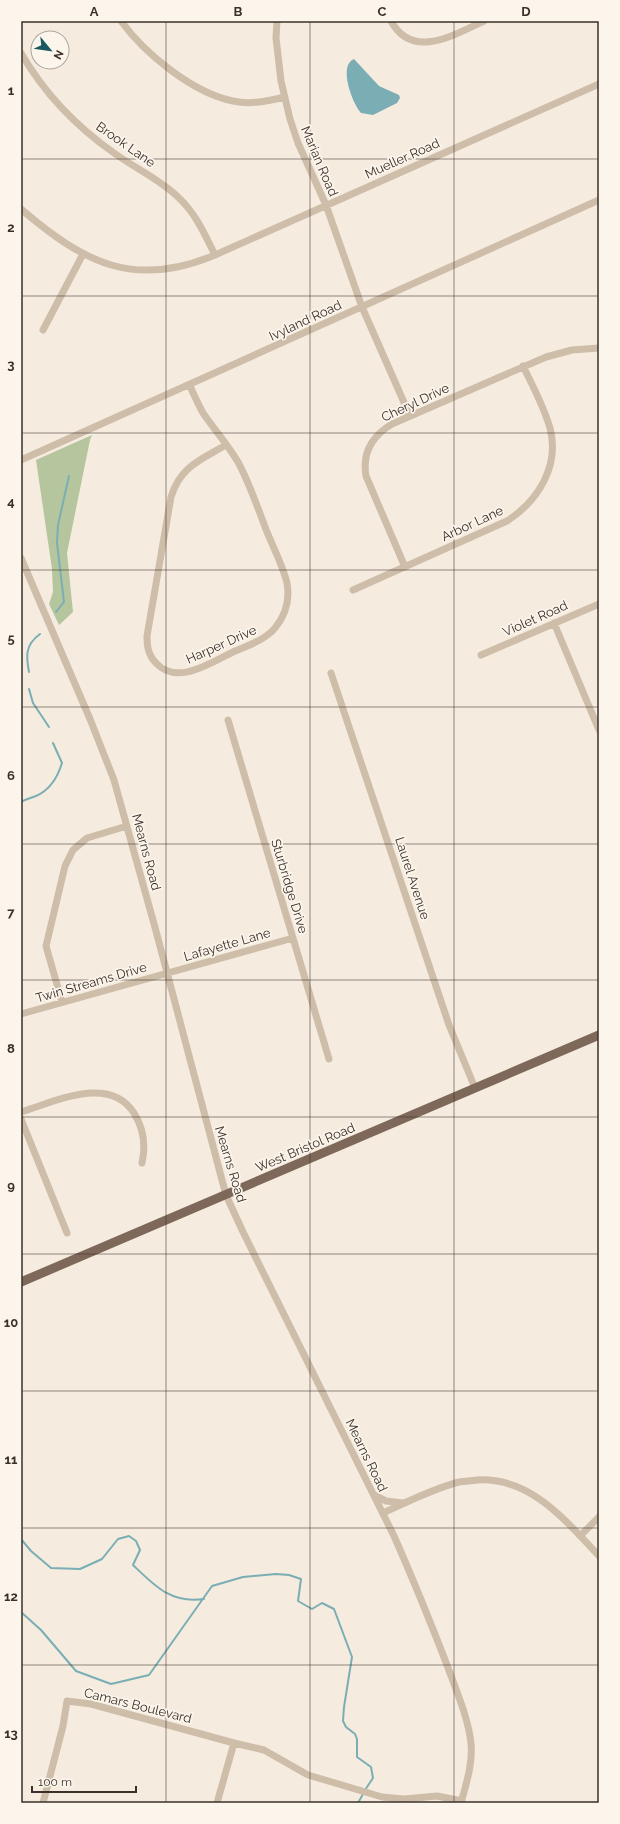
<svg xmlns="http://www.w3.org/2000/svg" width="620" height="1824" viewBox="0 0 620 1824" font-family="Raleway,sans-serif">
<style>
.green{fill:#b5c59d}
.water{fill:#7baeb4}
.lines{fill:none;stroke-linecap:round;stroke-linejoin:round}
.stream{stroke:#7baeb4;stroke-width:2}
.minor{stroke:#cebda9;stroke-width:7}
.major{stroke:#7e6859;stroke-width:9}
.grid{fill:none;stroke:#3b3029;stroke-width:1;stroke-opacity:0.55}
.labels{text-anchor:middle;stroke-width:3.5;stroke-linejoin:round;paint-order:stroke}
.street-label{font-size:13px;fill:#3b3029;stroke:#fbf5ec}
.neatline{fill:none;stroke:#3b3029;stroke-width:1.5}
.grid-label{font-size:13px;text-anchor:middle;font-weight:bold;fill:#3b3029}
</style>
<rect width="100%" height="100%" fill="#f5ecdf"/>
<!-- green -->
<path class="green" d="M92,435l-2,5 -23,113 6,59 -14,13 -10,-21 4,-12 -1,-23 -16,-109z"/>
<!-- water -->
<path class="water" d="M354,59l25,27 20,9 1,3 -3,5 -24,12 -12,-2c-9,-10 -23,-48 -7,-54z"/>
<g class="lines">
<!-- stream -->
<path class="stream" d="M56,612l8,-10 -7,-59 1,-18 11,-49
M29,672c-3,-16 -4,-27 11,-38
M29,689l4,14 16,24
M21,802c5,-3 10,-4 15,-6 14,-6 22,-20 26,-33l-9,-20
M21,1539l10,12 20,17 29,1 22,-10 16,-20 11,-3 7,5 4,9 -7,15c22,21 38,39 71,34
M21,1612l20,18 35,41 35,13 38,-9 63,-89 31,-9 33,-3 13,1 12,4 -3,22 14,8 10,-6 12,6 18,48 -8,50 -1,14 3,6 9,7 2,5v18l14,10 2,11 -8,12
M358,1803l5,-9"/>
<!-- minor -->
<path class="minor" d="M121,21c24,33 72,72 112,80 18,4 35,0 52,-4
M277,21l-1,17 5,43 9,38 8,24 28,62 36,102 48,109
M391,21c22,40 64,13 93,0
M21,53c23,40 56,74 93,100 22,16 46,26 65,45 17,16 26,37 36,57
M21,209c63,54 113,80 194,46l384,-171
M43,330l40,-76
M190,386c4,9 8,18 13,27 11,16 25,32 35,49 12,22 20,47 29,70 7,17 16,34 20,51 3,17 -2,33 -12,45 -10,12 -28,18 -42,24 -23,11 -56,34 -77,11 -8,-8 -9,-17 -9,-27l24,-139c9,-30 29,-37 55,-52
M21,460l578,-260
M21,558l69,161 24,61 42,151 70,264 17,37 151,304c19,43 36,85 53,129 9,25 21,52 24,78 2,21 -5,41 -10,60
M405,567l-39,-91c-4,-23 6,-40 26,-52l154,-67 26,-7 27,-2
M353,590l154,-69c31,-20 53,-55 43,-93 -6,-21 -17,-42 -27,-62
M554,623l45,107
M481,655l118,-51
M331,673l118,352 26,63
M228,720l101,339
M62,1002l-16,-56 19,-80 8,-16 14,-12 40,-12
M21,1014l272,-76
M21,1112c34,-10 88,-38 113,1 10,16 12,32 8,50
M21,1119l46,114
M374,1495l12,6 17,2
M383,1513c24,-11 49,-24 76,-31 6,-1 12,-1 18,-2 54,-3 88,40 122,76
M580,1536l19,-19
M234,1743l30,7 44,25 74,22 22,2 33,-3 25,5
M43,1803l20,-77 4,-25 24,3 143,39 -17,60"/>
<!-- major -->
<path class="major" d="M21,1282l578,-247"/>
</g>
<!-- grid -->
<path class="grid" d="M166,21v1782M310,21v1782M454,21v1782M21,159h578M21,296h578M21,433h578M21,570h578M21,707h578M21,844h578M21,980h578M21,1117h578M21,1254h578M21,1391h578M21,1528h578M21,1665h578"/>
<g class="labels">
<!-- street labels -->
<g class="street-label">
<text transform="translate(126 144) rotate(35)" y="5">Brook Lane</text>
<text transform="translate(402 158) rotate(-24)" y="5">Mueller Road</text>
<text transform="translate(320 161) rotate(67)" y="5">Marian Road</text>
<text transform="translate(305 320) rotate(-25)" y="5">Ivyland Road</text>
<text transform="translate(415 402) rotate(-25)" y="5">Cheryl Drive</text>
<text transform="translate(472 523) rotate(-25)" y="5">Arbor Lane</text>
<text transform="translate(535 618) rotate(-24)" y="5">Violet Road</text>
<text transform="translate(221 644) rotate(-24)" y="5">Harper Drive</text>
<text transform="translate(147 852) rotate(75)" y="5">Mearns Road</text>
<text transform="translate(413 878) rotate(72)" y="5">Laurel Avenue</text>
<text transform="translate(290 886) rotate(73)" y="5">Sturbridge Drive</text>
<text transform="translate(227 944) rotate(-16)" y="5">Lafayette Lane</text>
<text transform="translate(91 982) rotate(-16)" y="5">Twin Streams Drive</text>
<text transform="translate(305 1147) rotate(-23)" y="5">West Bristol Road</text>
<text transform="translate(231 1164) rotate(73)" y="5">Mearns Road</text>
<text transform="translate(367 1455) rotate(64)" y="5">Mearns Road</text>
<text transform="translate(138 1705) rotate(14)" y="5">Camars Boulevard</text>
</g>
</g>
<!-- border -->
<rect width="620" height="1824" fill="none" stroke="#fbf5ec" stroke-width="44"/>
<!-- north arrow -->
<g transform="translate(50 50) rotate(119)"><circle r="19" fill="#fbf5ec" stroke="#aea69e"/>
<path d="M0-3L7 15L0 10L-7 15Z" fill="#1b5760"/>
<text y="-6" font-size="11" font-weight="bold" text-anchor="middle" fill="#3b3029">N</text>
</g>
<!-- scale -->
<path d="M32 1786v6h104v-6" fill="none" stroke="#3b3029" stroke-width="2"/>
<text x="38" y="1786" font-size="12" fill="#3b3029" stroke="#fbf5ec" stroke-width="3" paint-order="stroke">100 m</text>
<rect x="22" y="22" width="576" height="1780" class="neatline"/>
<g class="grid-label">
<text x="94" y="16">A</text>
<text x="238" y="16">B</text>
<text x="382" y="16">C</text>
<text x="526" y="16">D</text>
<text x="11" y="95">1</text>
<text x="11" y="232">2</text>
<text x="11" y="369">3</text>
<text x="11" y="506">4</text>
<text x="11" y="643">5</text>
<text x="11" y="780">6</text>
<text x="11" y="917">7</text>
<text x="11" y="1053">8</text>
<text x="11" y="1190">9</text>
<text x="11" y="1327">10</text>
<text x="11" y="1464">11</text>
<text x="11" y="1601">12</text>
<text x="11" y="1738">13</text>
</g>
</svg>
